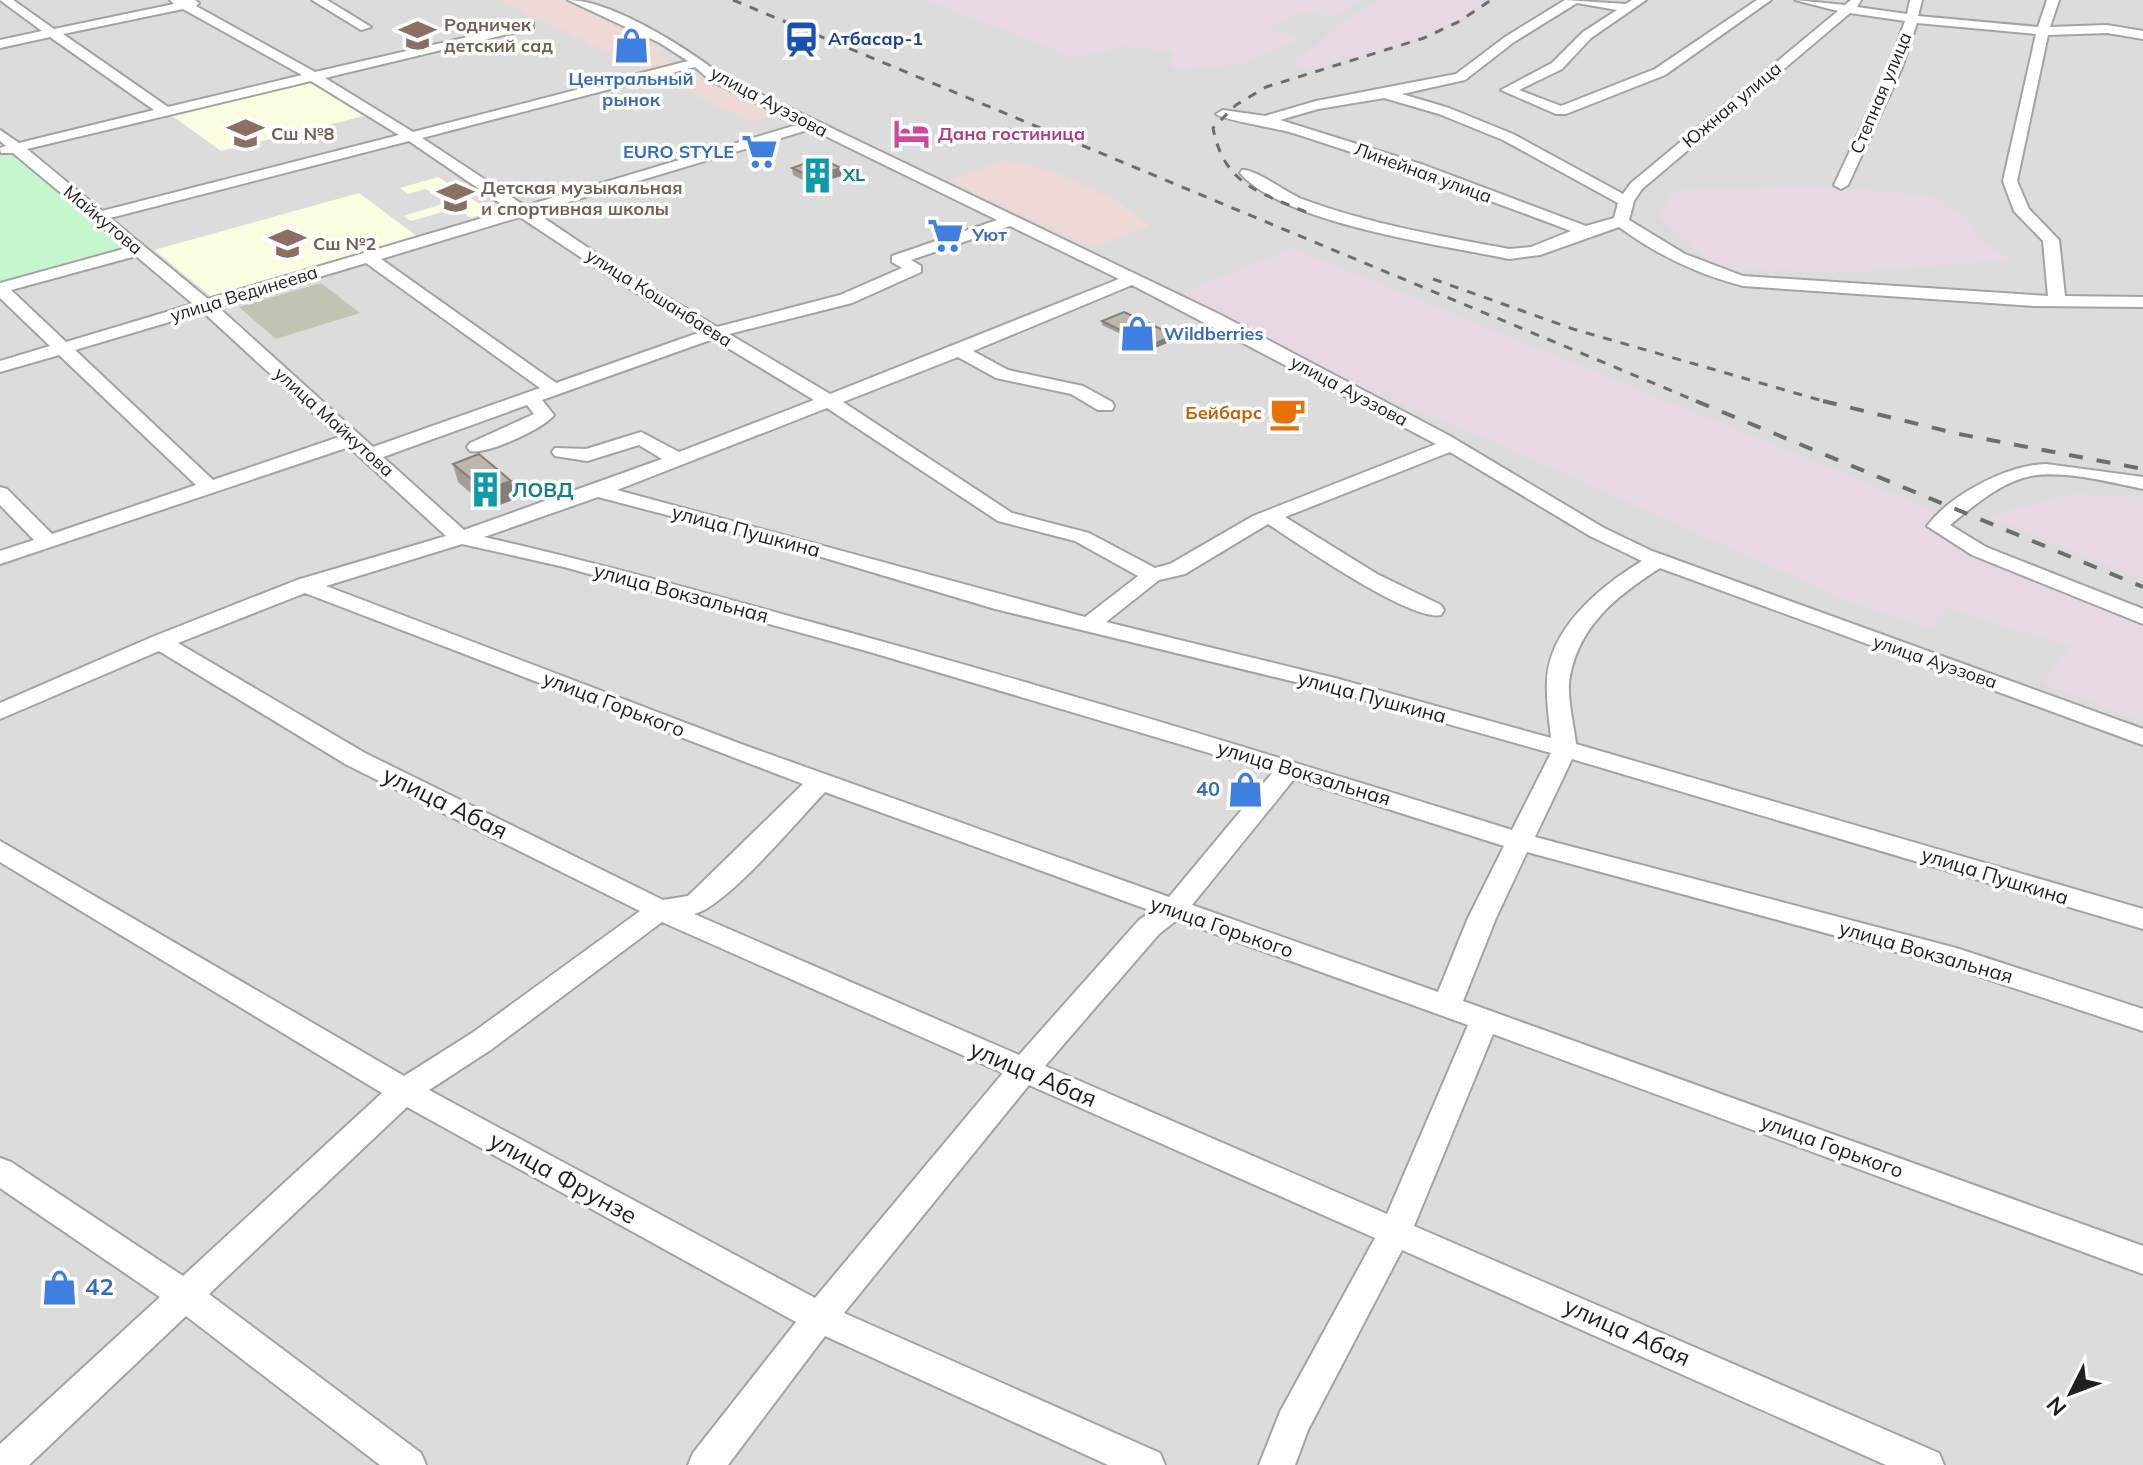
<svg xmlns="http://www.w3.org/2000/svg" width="2143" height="1465" viewBox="0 0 2143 1465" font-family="Mulish,sans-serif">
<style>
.residential{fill:#dddcdc}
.commercial{fill:#efd9d6}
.industrial{fill:#e8d8e4}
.education{fill:#fbfde1}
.construction{fill:#c2c3b2}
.park{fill:#c6f6cd}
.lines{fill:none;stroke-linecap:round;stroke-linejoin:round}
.minor-casing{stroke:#a3a3a3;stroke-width:4}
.minor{fill:#fff;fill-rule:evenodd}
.rail-far1{stroke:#6d6d6d;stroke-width:3;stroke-dasharray:9 9;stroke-linecap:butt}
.rail{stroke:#6d6d6d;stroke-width:4;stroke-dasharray:14 14;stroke-linecap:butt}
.wall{fill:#a29d96}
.shaded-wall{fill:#847f7a}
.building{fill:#bcb6af;stroke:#847f7a;stroke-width:2}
.labels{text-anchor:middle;stroke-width:7;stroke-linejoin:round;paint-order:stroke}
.far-education-label{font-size:18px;font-weight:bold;fill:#785e54;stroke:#fff;text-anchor:start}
.far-transit-label{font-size:18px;font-weight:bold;fill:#164399;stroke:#fff;text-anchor:start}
.far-shop-label{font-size:18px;font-weight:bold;fill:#366cbe;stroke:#fff;text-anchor:start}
.far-street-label{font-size:18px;fill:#1f1f1f;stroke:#fff}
.far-hotel-label{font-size:18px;font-weight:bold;fill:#b23c85;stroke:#fff;text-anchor:start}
.far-culture-label{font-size:18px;font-weight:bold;fill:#0d838f;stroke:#fff;text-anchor:start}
.far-food-label{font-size:18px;font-weight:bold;fill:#c56008;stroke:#fff;text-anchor:end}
.culture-label{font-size:20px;font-weight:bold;fill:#0d838f;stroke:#fff;text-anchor:start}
.street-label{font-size:20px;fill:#1f1f1f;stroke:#fff}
.shop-label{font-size:20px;font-weight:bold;fill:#366cbe;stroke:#fff;text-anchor:end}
.near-street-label{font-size:24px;fill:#1f1f1f;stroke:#fff}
.near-shop-label{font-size:24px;font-weight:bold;fill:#366cbe;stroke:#fff;text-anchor:start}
</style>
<rect width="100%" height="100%" fill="#efede6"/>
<!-- residential -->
<path class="residential" d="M0,0h2143v1465h-2143z"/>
<!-- commercial -->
<path class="commercial" d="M499,0h64l100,49 -9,4 21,11 -27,7z
M689,69l85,46 -23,7 -92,-45z
M1006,160l46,11 63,29 35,26 -58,21 -142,-67z"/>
<!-- industrial -->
<path class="industrial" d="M926,0h434l-25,17 -32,-6 -36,18 36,8 -62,27 -71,5 4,-17 -50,-6 -48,12z
M1380,0h106l-21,17 -59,26 -95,26 -19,-5 54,-44z
M1804,187l80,4 49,6 37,25 3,12 37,26 -143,11 -146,-1 -63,-52 15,-27z
M1292,248l641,262 -6,17 39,24 177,73v93l-2,3 -100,-37 30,-36 -125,-40 -15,22 -85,-29 -329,-148 -126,-53 -25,-6 -196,-95z
M2069,494l74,3v83l-153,-63z"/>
<!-- education -->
<path class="education" d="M310,81l54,35 -143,35 -50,-36z
M438,177l54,35 -21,6 -15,-10 -45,13 -8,-5 43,-13 -20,-14 -18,5 -8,-6z
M359,193l59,44 -204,62 -60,-49z"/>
<!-- construction -->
<path class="construction" d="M321,283l39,30 -84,26 -37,-32z"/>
<!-- park -->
<path class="park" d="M9,150l121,99 -130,36v-133z"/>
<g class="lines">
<defs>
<path id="minor" d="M0,0h13l41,29 120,-25 -4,-4h25l4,3 -3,3 119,66 218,-50v6l-208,50 88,54 275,-71 -28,-18 -92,-43c43,0 119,48 153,75l498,239 231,122 154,92 48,23 491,178v16l-483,-177c-42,27 -80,56 -90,108 -4,20 4,48 6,68l567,165v20l-571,-170 -37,78 421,111 187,61v22l-192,-64 -424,-115 -31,66 -33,83 680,245v28l-650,-240 -79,192 525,227 5,12h-58l-484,-215 -94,180 -13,35h-36l21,-53 95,-174 -346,-153 -185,228 316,140 5,12h-57l-283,-129 -97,129h-40l5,-12 103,-131 -389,-215 -198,187 212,159 5,12h-46l-194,-149 -157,149h-29v-21l160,-147 -160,-109v-30l11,4 172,114 199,-183 -382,-231v-21l404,235 68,-43 168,-122 -293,-146 -188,-114 -159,68v-16l152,-66 145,-57 149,-44 -97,-89 -349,117v-13l34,-11 -34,-35v-18l7,2 45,45 144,-49 -137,-130 -59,17v-11l50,-15 -50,-48v-15l127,-35 -114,-95h-12l-1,-5 6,-2 -6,-5v-11l19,13 135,-33 -104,-73 -50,11v-8l42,-9zM183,9l119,66 -134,32 -105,-73zM695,67l16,14 89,43 -275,82 -103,-68zM311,81l88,54 -297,76 -75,-62zM811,129l186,91 -105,36v6l10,6 -62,27 -123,32 -96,-57 -86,-58zM409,141l101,69 -302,89 -98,-81zM520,217l89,59 92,56 -145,51 -175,-124zM1010,226l109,53 -289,115 -101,-60 123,-31 69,-31v-6l-10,-6zM136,256l57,48 -127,38 -55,-52zM366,263l174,125 -167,59 -155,-140zM1132,285l304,159 -183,72 -83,48 -15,4 -66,-35 -77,-20 -169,-111 115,-45 38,21 75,16 27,16h14l2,-4 -2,-4 -29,-16 -75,-16 -35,-19zM203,312l136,125 -126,43 -138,-130zM713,339l101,61 -135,52 -38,-20 -55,17 -31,-1 -3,4 3,4 32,5 52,-16 23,14 -198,71 -81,-73 144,-52 7,9 -64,29 -3,4 3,4c17,4 73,-22 84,-36l-12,-15zM827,408l171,113 77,20 63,35 -53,41 -468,-127zM1450,452l140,84 52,25c-41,25 -93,67 -95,120 -1,18 2,38 4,57l-216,-60 -229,-56 53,-42 26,-6 83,-50c29,19 143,98 173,91l3,-5 -3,-5 -64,-31 -92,-57zM598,497l187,49 210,63 325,79 231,65 -39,77c-236,-74 -472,-146 -712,-211 -105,-29 -210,-58 -316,-82zM462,544l102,23 306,85 403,120 -104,125 -428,-153 -415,-158zM305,593l498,191 -115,112 -25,4 -298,-147 -187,-110zM1294,779l210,67 -36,72 -30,74 -246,-87zM825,792l327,119 -13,9 -120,135 -325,-141c33,-8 104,-94 131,-122zM1177,920l291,105 -81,189 -342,-148 114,-132zM662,922l341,151 -188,225 -386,-208 63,-41z
M312,0h15l44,27 -10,3z
M1565,0l61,4 6,-4h14l-55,38 -29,31 -43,21 42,16 94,-37 102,-69h14l-106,75 -99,39h-10l-55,-24 51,-27 31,-31 34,-22 -40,-7 -63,39 -49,38 -63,14 47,14 64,26 110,60 8,-11 207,-172 -43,-11 50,5 6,-5h10l-4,7 50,7 3,-14h12l-4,16 120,11 9,-27h12l-9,27 57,-2 36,6v8l-36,-6 -59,2 -31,146 12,28 30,31 6,56 78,1v10l-109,-1 -291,-20c-46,-12 -86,-31 -124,-59l-79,28 -31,4c-67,-14 -225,-35 -269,-86l2,-3c12,-2 45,23 60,29 67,25 138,37 207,50l22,-2 40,-16c-92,-35 -184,-68 -278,-98 -16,-5 -70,-13 -77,-19l7,-4 42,6 51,-15 140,-27 49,-37zM1850,13l55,8 -17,49 -54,115 7,4 7,-4 53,-115 16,-47 119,11 -33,147 11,30 29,30 5,55 -305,-20 -58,-22 -56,-34 5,-19 8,-12zM1384,98l55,16 64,26 115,63 -4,15 -28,8 -162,-61 -144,-45 38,-11z
M2046,464l97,13v12c-35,-7 -77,-19 -112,-13 -29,5 -59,31 -81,49l36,22 157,62v15l-171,-69 -45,-29c23,-31 80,-61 119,-62z"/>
</defs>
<!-- minor casing -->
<use href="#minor" class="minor-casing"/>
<!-- minor -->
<use href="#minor" class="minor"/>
<!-- rail-far1 -->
<path class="rail-far1" d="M733,0l968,403
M1306,212c-48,-20 -82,-28 -93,-84l23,-23 30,-18 158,-49 36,-17 31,-21
M1433,279l140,50 257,74"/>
<!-- rail -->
<path class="rail" d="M1696,401l447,186
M1823,401l136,33 184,35"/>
</g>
<!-- wall -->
<path class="wall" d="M792,168l49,8 -28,9 -20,-10z
M1102,321l72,19 -33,14 -15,-7v-5l7,-2 -31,-15z
M453,464l62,35 -26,10 -31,-27z"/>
<!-- shaded-wall -->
<path class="shaded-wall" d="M841,168v8l-28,9 -1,-8z
M1174,335v5l-33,14v-4z
M511,481l4,18 -26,10 -4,-19z"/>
<!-- building -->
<path class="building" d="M820,158l21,10 -29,9 -20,-9z
M1124,312l50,23 -33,15 -15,-8 11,-4 -35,-17z
M479,454l32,27 -26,9 -32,-26z"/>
<!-- icons -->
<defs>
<symbol id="school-bare" viewBox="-9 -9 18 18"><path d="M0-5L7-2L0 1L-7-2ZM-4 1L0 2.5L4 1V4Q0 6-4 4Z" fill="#8d6e63" stroke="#fff" stroke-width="2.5" paint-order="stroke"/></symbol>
<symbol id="station-bare" viewBox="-9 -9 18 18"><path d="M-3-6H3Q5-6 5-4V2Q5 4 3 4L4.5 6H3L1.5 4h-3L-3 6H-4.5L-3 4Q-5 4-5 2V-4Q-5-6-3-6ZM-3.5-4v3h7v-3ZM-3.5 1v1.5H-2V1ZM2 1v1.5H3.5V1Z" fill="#1a4fb4" stroke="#fff" stroke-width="2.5" paint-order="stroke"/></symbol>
<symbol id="shop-bare" viewBox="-9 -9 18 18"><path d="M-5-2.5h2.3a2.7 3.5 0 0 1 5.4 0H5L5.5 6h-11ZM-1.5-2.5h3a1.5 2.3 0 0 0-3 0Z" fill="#3f7fe0" stroke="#fff" stroke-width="2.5" paint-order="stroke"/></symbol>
<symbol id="hotel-bare" viewBox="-9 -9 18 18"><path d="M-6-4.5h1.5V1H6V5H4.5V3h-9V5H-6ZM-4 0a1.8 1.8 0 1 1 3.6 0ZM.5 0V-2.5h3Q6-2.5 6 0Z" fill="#d1479c" stroke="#fff" stroke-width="2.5" paint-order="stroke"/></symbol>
<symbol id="supermarket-bare" viewBox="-9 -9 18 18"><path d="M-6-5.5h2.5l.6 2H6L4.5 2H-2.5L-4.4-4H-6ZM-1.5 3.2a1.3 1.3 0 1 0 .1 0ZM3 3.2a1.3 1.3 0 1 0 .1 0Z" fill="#3f7fe0" stroke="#fff" stroke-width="2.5" paint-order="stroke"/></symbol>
<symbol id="building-bare" viewBox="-9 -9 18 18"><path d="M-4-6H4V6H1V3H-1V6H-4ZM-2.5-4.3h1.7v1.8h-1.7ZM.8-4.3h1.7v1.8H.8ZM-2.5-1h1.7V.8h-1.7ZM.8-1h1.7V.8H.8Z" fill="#0f9aa8" stroke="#fff" stroke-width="2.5" paint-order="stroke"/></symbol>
<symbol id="cafe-bare" viewBox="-9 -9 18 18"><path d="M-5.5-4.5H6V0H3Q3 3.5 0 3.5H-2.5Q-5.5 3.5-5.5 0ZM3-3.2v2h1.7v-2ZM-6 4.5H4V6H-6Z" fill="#e8710a" stroke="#fff" stroke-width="2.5" paint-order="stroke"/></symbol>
</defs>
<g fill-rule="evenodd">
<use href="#school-bare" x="392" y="10" width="51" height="51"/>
<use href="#station-bare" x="776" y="14" width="51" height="51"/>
<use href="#shop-bare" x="606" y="20" width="51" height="51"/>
<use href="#school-bare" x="220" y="108" width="51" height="51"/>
<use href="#hotel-bare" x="886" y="108" width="51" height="51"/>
<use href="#supermarket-bare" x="734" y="126" width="51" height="51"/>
<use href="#building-bare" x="792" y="150" width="51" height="51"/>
<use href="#school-bare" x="430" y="172" width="51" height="51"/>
<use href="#supermarket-bare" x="920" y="210" width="51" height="51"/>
<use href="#school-bare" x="262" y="218" width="51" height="51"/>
<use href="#shop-bare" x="1112" y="308" width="51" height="51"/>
<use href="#cafe-bare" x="1262" y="388" width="51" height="51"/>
<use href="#building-bare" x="460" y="464" width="51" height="51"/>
<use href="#shop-bare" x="1220" y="764" width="51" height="51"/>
<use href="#shop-bare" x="34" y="1262" width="51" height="51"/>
</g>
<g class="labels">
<!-- far-education labels -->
<g class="far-education-label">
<text x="444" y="31">Родничек<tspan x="444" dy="21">детский сад</tspan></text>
<text x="271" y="140">Сш №8</text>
<text x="481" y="194">Детская музыкальная<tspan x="481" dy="21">и спортивная школы</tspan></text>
<text x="313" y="250">Сш №2</text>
</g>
<!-- far-transit labels -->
<g class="far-transit-label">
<text x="828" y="45">Атбасар-1</text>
</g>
<!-- far-shop labels -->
<g class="far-shop-label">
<text x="631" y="85" text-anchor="middle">Центральный<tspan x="631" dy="21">рынок</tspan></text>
<text x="734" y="158" text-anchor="end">EURO STYLE</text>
<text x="972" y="241">Уют</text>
<text x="1164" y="340">Wildberries</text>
</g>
<!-- far-street labels -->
<g class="far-street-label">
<text transform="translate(1881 93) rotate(-67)" y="6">Степная улица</text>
<text transform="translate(769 102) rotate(28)" y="6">улица Ауэзова</text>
<text transform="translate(1732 105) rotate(-40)" y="6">Южная улица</text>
<text transform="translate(1423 173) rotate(20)" y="6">Линейная улица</text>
<text transform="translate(103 220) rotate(40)" y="6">Майкутова</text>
<text transform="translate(244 294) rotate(-17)" y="6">улица Вединеева</text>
<text transform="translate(659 298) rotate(32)" y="6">улица Кошанбаева</text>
<text transform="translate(1349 391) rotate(28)" y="6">улица Ауэзова</text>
<text transform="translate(334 422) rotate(42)" y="6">улица Майкутова</text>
<text transform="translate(1935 662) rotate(19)" y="6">улица Ауэзова</text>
</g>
<!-- far-hotel labels -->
<g class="far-hotel-label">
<text x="938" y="140">Дана гостиница</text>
</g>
<!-- far-culture labels -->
<g class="far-culture-label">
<text x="843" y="181">XL</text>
</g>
<!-- far-food labels -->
<g class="far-food-label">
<text x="1262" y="419">Бейбарс</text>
</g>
<!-- culture labels -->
<g class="culture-label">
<text x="512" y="497">ЛОВД</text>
</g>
<!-- street labels -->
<g class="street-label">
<text transform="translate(746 531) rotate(15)" y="7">улица Пушкина</text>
<text transform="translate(681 593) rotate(15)" y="7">улица Вокзальная</text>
<text transform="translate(1372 697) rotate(15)" y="7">улица Пушкина</text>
<text transform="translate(614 704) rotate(21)" y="7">улица Горького</text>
<text transform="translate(1304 773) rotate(17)" y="7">улица Вокзальная</text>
<text transform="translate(1995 876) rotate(17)" y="7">улица Пушкина</text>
<text transform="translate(1222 927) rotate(19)" y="7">улица Горького</text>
<text transform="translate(1926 952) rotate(16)" y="7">улица Вокзальная</text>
<text transform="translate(1832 1146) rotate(20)" y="7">улица Горького</text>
</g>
<!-- shop labels -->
<g class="shop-label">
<text x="1220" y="796">40</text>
</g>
<!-- near-street labels -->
<g class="near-street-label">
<text transform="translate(445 803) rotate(26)" y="8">улица Абая</text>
<text transform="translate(1033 1074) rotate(23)" y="8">улица Абая</text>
<text transform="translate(563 1178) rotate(29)" y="8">улица Фрунзе</text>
<text transform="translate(1627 1332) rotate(24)" y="8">улица Абая</text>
</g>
<!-- near-shop labels -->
<g class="near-shop-label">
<text x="85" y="1295">42</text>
</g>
</g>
<!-- north arrow -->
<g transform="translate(2071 1393) rotate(228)" stroke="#ffffff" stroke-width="6" paint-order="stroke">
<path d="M0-6L14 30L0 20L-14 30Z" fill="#1f1f1f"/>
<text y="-12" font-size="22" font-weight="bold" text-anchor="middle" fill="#1f1f1f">N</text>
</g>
</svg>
